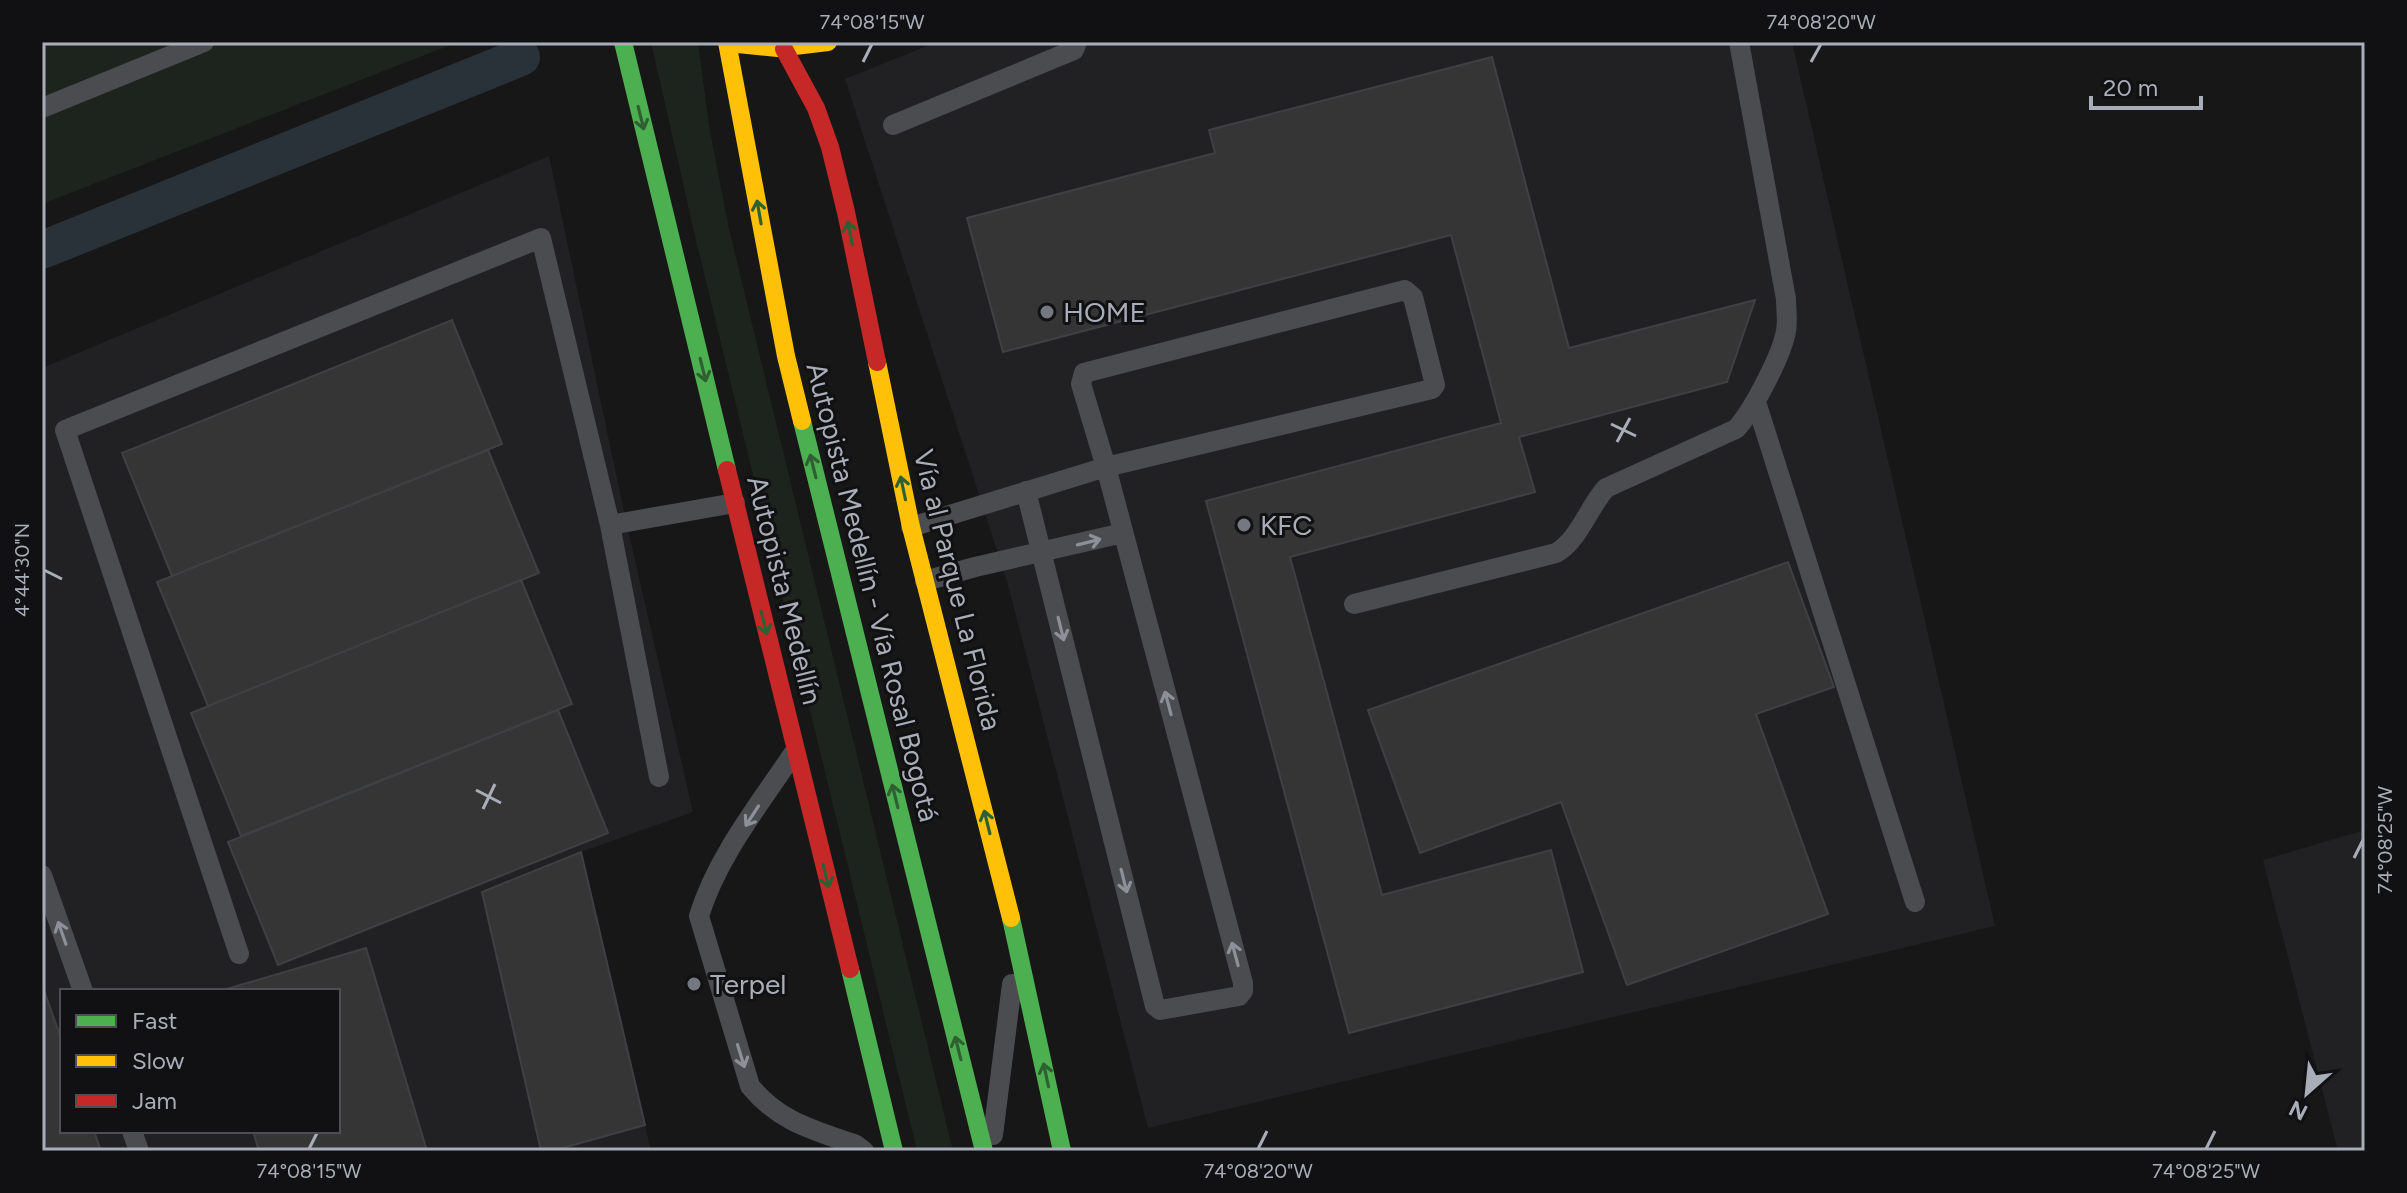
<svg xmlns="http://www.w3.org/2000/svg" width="2407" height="1193" viewBox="0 0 2407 1193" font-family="Figtree,sans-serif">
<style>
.built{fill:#212123;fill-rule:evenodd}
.green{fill:#1d241e}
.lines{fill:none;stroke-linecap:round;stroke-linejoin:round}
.canal{stroke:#2a3239;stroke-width:38}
.building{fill:#353536;stroke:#3f4043;stroke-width:2}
.lane{stroke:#4b4c50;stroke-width:20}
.fast{stroke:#4caf50;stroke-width:18}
.slow{stroke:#ffc107;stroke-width:18}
.jam{stroke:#c62828;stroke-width:18}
.oneway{stroke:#2e6032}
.oneway2{stroke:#8c9099}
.ticks{fill:none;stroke:#a8adb8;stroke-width:3}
.poi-dot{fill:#757880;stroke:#111113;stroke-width:3}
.labels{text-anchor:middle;stroke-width:6;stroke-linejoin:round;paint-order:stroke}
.poi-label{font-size:28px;fill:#a8adb8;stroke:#111113;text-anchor:start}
.street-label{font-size:28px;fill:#a8adb8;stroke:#111113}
.neatline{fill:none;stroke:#a8adb8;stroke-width:3}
.ticks-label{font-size:20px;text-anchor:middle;fill:#a8adb8}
</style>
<rect width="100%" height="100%" fill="#171717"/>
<!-- built -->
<path class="built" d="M937,42h855l203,884 -847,202 -139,-540 -164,-509z
M549,156l77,365 67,291 -112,40 70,299h-609v-783zM62,991h276v140h-276z
M2365,830v321h-27l-75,-291z"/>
<!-- green -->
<path class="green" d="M42,42h416l-416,162z
M651,42h47l11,84 20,103 224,922h-36l-222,-915z"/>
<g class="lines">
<!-- canal -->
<path class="canal" d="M42,250l479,-193"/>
</g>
<!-- building -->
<path class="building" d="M1492,57l77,291 186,-48 -28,82 -208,55 16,55 -245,65 92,338 169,-45 32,122 -234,61 -143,-532 295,-78 -50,-188 -448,117 -36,-134 248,-65 -6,-23z
M452,320l50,124 -330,132 -50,-123z
M488,450l51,123 -331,133 -51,-124z
M1788,562l46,125 -78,27 72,200 -201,71 -66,-183 -141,51 -52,-143z
M521,580l51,124 -331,132 -50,-123z
M558,710l50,123 -330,132 -50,-123z
M581,852l64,273 -93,26h-11l-59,-259z
M366,948l61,203h-168l-6,-20h85v-140h-118z
M42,985l20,56v90h32l7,20h-59z"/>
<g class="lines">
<!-- lane -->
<path class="lane" d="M42,108l162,-66
M893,125l181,-75 3,-8
M1405,290l8,7 22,88 -3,4 -326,78 -25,-83 3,-11z
M1756,402l159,500
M610,525l49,252
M911,527l195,-60 137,516v8l-4,5 -79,14 -5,-4 -129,-515
M925,581l50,-14 148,-34
M1354,604l202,-51c23,-13 32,-45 50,-65l130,-59c16,-17 46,-74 50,-98 2,-10 0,-22 0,-32l-47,-257
M793,754c-34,51 -76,103 -94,162l51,170c29,36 64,44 106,59l8,6
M42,875l41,116
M239,954l-174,-524 476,-192 69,287 125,-22
M132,1131l7,20
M993,1135l19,-151"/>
<!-- fast -->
<path class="fast" d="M623,42l104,428
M802,421l182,730
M1011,918l51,233
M850,969l44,182"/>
<!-- slow -->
<path class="slow" d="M727,42l59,314 16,65
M728,43l50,5 50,-6
M877,362l34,165 100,391"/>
<!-- jam -->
<path class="jam" d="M784,49l32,59 14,39 16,65 31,150
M727,470l123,499"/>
</g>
<!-- one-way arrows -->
<defs><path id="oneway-shaft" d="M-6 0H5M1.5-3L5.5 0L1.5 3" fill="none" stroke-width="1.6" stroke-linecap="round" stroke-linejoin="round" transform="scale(2)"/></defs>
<g class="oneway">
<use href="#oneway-shaft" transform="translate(641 118) rotate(76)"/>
<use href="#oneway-shaft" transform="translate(759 212) rotate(-100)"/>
<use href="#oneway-shaft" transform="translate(850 233) rotate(-102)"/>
<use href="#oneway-shaft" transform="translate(703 370) rotate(76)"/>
<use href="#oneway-shaft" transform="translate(813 466) rotate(-104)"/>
<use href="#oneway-shaft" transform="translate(903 488) rotate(-102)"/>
<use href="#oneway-shaft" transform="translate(764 623) rotate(76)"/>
<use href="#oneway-shaft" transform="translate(895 796) rotate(-104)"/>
<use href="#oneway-shaft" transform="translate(987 822) rotate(-104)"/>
<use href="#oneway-shaft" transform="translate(826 876) rotate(76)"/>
<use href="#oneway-shaft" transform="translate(958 1048) rotate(-104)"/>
<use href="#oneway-shaft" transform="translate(1046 1075) rotate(-102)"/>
</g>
<g class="oneway2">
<use href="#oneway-shaft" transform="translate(1089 542) rotate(-14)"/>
<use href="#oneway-shaft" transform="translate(1061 629) rotate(76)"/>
<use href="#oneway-shaft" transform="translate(1168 703) rotate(-105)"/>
<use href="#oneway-shaft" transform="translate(752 816) rotate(123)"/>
<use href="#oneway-shaft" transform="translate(1124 881) rotate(76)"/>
<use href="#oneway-shaft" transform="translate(62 933) rotate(-109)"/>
<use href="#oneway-shaft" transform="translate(1235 954) rotate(-105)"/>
<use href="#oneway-shaft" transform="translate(741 1056) rotate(73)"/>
</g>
<!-- ticks -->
<path class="ticks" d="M863,62l9,-18M1811,62l10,-18M1611,424l25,12M1617,442l13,-24M44,570l18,9M476,790l25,13M483,809l12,-25M2354,858l9,-18M309,1149l9,-18M1258,1149l9,-18M2206,1149l9,-18"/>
<!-- markers -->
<g class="poi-dot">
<circle cx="1047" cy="312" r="8"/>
<circle cx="1244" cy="525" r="8"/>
<circle cx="694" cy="984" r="8"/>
</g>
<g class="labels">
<!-- poi labels -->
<g class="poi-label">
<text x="1063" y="322">HOME</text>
<text x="1260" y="535">KFC</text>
<text x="710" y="994">Terpel</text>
</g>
<!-- street labels -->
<g class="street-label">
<text transform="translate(785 590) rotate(76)" y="10">Autopista Medellín</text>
<text transform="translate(958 590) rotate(76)" y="10">Vía al Parque La Florida</text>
<text transform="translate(873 592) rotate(76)" y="10">Autopista Medellín - Vía Rosal Bogotá</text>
</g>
</g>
<!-- border -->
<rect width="2407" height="1193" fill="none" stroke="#111113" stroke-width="88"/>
<!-- legend -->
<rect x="60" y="989" width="280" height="144" fill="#111113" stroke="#4d4f55" stroke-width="2"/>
<rect x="76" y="1015" width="40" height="12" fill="#4caf50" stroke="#4d4f55" stroke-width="2"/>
<text x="132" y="1029" font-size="24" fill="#a8adb8">Fast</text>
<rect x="76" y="1055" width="40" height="12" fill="#ffc107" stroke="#4d4f55" stroke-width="2"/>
<text x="132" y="1069" font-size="24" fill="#a8adb8">Slow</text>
<rect x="76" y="1095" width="40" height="12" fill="#c62828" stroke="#4d4f55" stroke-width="2"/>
<text x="132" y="1109" font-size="24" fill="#a8adb8">Jam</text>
<!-- north arrow -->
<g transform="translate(2307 1093) rotate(207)" stroke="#111113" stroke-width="6" paint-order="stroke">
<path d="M0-6L14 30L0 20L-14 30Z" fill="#a8adb8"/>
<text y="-12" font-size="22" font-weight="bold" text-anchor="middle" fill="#a8adb8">N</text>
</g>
<!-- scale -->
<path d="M2091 96v12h110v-12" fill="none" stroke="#a8adb8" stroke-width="4"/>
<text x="2103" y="96" font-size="24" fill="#a8adb8" stroke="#111113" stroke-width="6" paint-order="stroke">20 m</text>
<rect x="44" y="44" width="2319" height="1105" class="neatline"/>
<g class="ticks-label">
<text x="872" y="29">74°08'15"W</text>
<text x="1821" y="29">74°08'20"W</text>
<text transform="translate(22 570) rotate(-90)" y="7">4°44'30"N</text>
<text transform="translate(2385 840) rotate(-90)" y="7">74°08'25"W</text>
<text x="309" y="1178">74°08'15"W</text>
<text x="1258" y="1178">74°08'20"W</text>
<text x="2206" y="1178">74°08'25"W</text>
</g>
</svg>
